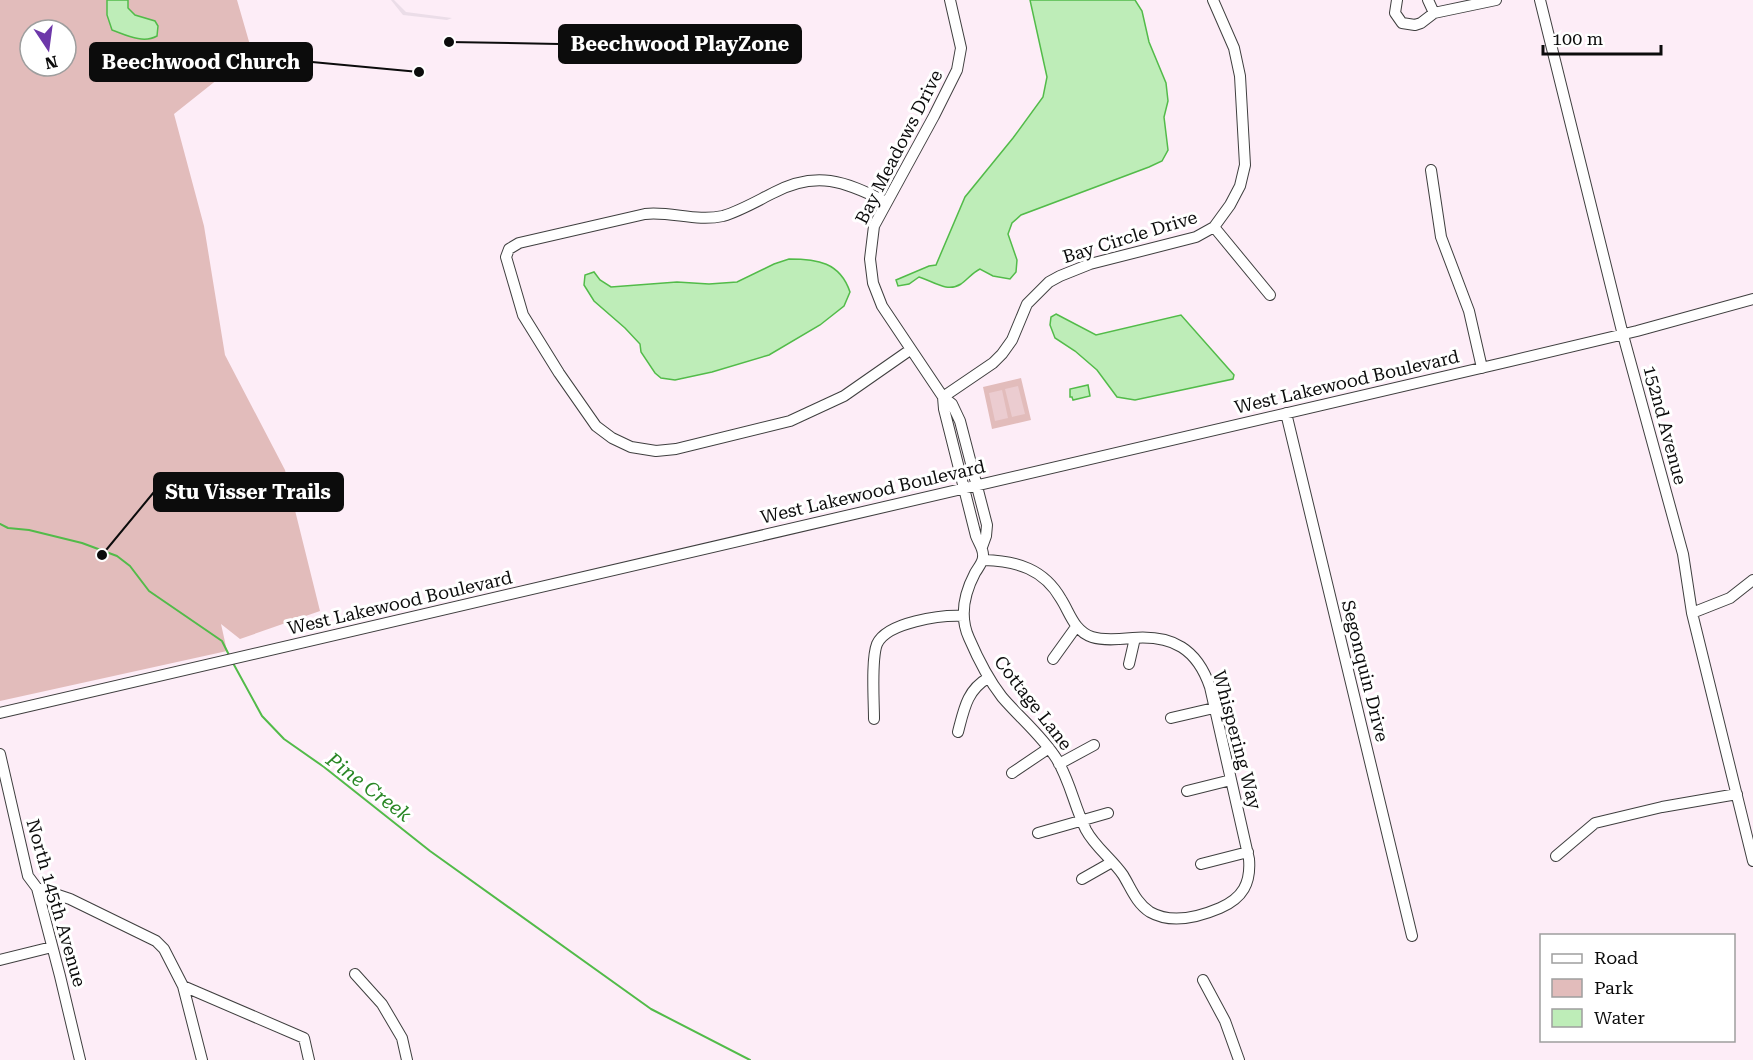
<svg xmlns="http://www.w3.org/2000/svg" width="1753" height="1060" viewBox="0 0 1753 1060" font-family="'Roboto Serif',serif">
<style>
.green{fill:#e2bcbb;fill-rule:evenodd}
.pitch{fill:#ebccd0}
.plaza{fill:#ebdde8}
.water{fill:#beedb8;stroke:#52bb49;stroke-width:1.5}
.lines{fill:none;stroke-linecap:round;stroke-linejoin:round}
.stream{stroke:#52bb49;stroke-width:2}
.minor-casing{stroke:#3f3f3f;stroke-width:12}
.minor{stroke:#fff;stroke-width:10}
.labels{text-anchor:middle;stroke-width:6;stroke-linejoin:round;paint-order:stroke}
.street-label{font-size:18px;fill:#0c0c0c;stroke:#fff}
.water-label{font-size:20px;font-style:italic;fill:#298725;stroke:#fff}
.leader{fill:none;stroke:#0c0c0c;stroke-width:2}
.callout-dot{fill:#0c0c0c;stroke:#fff;stroke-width:2}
.callout{fill:#0c0c0c;stroke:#0c0c0c;stroke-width:2}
.callout-label{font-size:20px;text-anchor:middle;font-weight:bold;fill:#fff}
</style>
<rect width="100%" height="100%" fill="#fdedf7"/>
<!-- green -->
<path class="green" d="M0,0h237l15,52 -78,62 30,112 21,129 60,115 35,141 -80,28 -19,-15 6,27 -227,50zM30,30h36v36h-36z
M1021,378l10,42 -39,9 -9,-42z"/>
<!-- pitch -->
<path class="pitch" d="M1018,386l7,28 -13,3 -7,-28z
M1002,390l6,28 -13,3 -6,-28z"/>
<!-- plaza -->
<path class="plaza" d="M391,0h3l12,12 46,6 -5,2 -44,-5z"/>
<!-- water -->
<path class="water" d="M107,0h21v8l7,7 20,6 3,5 -1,10c-14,8 -31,-1 -45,-6l-5,-15z
M1030,0h105l7,11 7,31 17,41 2,18 -4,16 4,33 -6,11 -13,6 -128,48 -9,8 -4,11 9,26 -1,12 -6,7 -17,-3 -13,-7c-8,4 -12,10 -19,15 -14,9 -28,-3 -42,-7l-10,7 -11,2 -2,-6 33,-14 7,-1 29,-68 48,-59 30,-41 4,-20z
M789,259c28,0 51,3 61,33l-6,14 -24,19 -51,30 -57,17 -37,8 -14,-2 -6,-5 -14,-21 -1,-8 -15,-16 -31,-27 -10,-16 1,-10 9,-3 6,8 11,7 66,-5 32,2 28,-2 37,-18z
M1056,314l40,21 85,-20 53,60 -1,4 -98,21 -18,-3 -20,-27 -22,-19 -20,-13 -5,-13 1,-8z
M1088,385l2,11 -17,4 -1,-3h-2v-8z"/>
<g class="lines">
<!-- stream -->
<path class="stream" d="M0,524l8,4 21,2 53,13 35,13 13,10 19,25 73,50 7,14
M233,663l29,53 22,23 40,28 106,84 221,158 99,51"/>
<defs>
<path id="minor" d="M950,0l11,48 -4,22 -23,46 -60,110 -4,33 3,24 9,23 61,91 9,7 8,17 27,104 -1,11 -4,11
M1397,0l-2,13 7,10 13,2 6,-2 13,-10 62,-13
M1428,0l6,13
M1540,0l83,335 60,219 9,59 61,248
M1431,170l10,67 28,74 13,57
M886,202c-41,-21 -70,-32 -113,-9 -16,8 -33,18 -50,23 -27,6 -52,-5 -78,-2l-126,29 -10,6 -3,8 17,58 36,58 37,53 16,12 19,9 25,4 20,-2 114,-28 54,-25 66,-46
M1214,227l56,68
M943,397l1,12 32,127c3,8 8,13 7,21 0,5 -5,11 -8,16 -11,21 -16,43 -6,65 9,21 19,41 33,59 18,21 39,38 54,61 14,22 18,48 30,72 9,17 26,29 37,45 8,13 13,28 27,37 21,12 49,5 70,-4 23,-10 31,-25 29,-49l-39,-172c-13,-38 -37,-52 -77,-49 -12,1 -29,3 -41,-1 -18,-6 -22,-24 -31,-38 -17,-30 -44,-38 -77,-39
M943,397l50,-34 9,-9 10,-14 15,-36 22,-22 11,-6 30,-12 106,-27 18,-10 16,-22 10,-19 5,-21 -5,-89 -6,-28 -21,-48
M1286,413l126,523
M1692,613l38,-15 23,-18
M1053,659l23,-32
M1129,664l6,-26
M0,713l1511,-352 126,-30 116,-32
M1171,718l43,-10
M874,719c0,-18 -3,-60 3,-75 10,-22 64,-29 86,-28
M958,732c6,-23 9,-42 30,-54
M0,754l28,122 9,12 23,88 20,84
M1059,764l35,-19
M1012,773l37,-25
M1187,791l44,-11
M1038,833l70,-20
M1556,856l39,-33 67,-16 75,-13
M1201,864l47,-12
M1082,879l30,-17
M37,888l33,11 86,42 8,8 19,37 121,52 5,22
M0,960l52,-13
M355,974l27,30 20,34 5,22
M1203,980l22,41 14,39
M183,986l19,74"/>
</defs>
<!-- minor casing -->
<use href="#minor" class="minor-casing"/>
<!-- minor -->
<use href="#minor" class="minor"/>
</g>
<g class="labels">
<!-- street labels -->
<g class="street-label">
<text transform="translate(899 147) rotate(-63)" y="6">Bay Meadows Drive</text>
<text transform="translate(1130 237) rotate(-17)" y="6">Bay Circle Drive</text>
<text transform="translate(1347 382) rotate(-13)" y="6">West Lakewood Boulevard</text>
<text transform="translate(1665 425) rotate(75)" y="6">152nd Avenue</text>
<text transform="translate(873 492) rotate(-13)" y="6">West Lakewood Boulevard</text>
<text transform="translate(400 603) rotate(-13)" y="6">West Lakewood Boulevard</text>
<text transform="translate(1365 671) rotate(76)" y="6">Segonquin Drive</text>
<text transform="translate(1033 703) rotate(52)" y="6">Cottage Lane</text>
<text transform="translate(1237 740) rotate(75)" y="6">Whispering Way</text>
<text transform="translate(56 903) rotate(74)" y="6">North 145th Avenue</text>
</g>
<!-- water labels -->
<g class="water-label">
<text transform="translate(369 787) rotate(37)" y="7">Pine Creek</text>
</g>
</g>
<!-- callouts -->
<path class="leader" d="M449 42L559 44M419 72L312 62M102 555L154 492"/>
<g class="callout-dot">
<circle cx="449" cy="42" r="6"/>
<circle cx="419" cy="72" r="6"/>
<circle cx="102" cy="555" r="6"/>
</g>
<g class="callout">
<rect x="559" y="25" width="242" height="38" rx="6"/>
<rect x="90" y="43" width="222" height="38" rx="6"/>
<rect x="154" y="473" width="189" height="38" rx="6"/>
</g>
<g class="callout-label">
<text x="680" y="51">Beechwood PlayZone</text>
<text x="201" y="69">Beechwood Church</text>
<text x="248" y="499">Stu Visser Trails</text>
</g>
<!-- legend -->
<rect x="1540" y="934" width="195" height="108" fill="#ffffff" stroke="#9e9e9e" stroke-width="1.5"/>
<rect x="1552" y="954" width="30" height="9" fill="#ffffff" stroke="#9e9e9e" stroke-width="1.5"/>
<text x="1594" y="964" font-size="18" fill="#0c0c0c">Road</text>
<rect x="1552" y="979" width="30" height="18" fill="#e2bcbb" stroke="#9e9e9e" stroke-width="1.5"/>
<text x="1594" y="994" font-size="18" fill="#0c0c0c">Park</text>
<rect x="1552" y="1009" width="30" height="18" fill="#beedb8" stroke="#9e9e9e" stroke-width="1.5"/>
<text x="1594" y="1024" font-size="18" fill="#0c0c0c">Water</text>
<!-- north arrow -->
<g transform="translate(48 48) rotate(167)"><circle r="28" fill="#ffffff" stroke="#9e9e9e" stroke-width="1.5"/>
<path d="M0-4.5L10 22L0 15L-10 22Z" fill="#6d37a9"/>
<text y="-9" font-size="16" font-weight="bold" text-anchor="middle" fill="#0c0c0c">N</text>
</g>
<!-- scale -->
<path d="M1543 45v9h118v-9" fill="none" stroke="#0c0c0c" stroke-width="3"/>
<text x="1552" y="45" font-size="18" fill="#0c0c0c" stroke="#ffffff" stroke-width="4.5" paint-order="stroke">100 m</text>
</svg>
